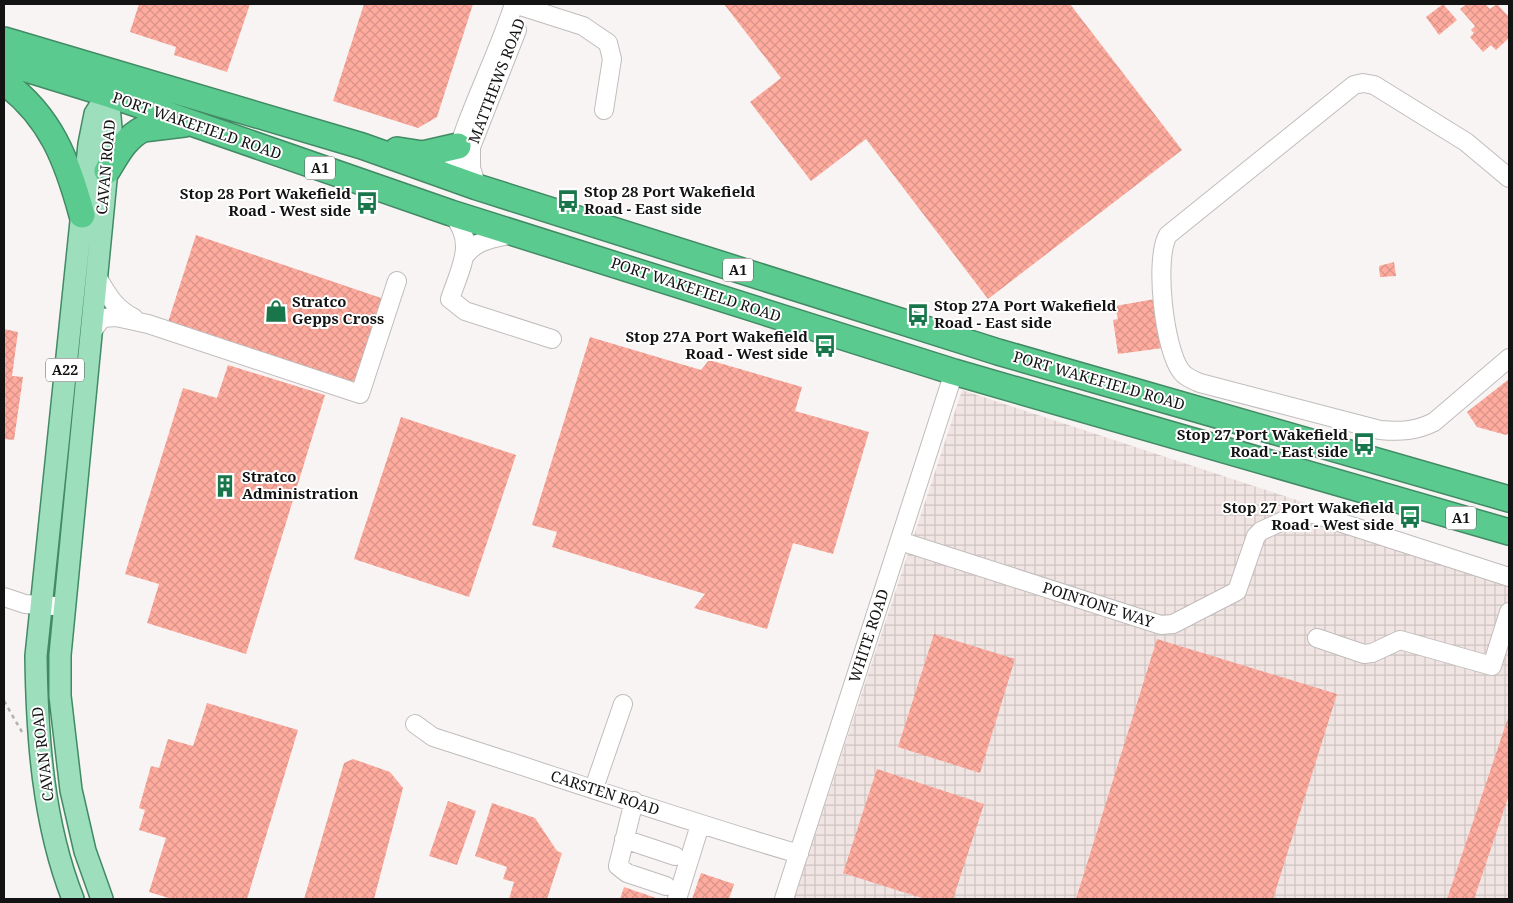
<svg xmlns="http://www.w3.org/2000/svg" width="1513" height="903" viewBox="0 0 1513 903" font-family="'Noto Serif',serif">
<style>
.industrial{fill:url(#industrial-grid)}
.building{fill:url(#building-cross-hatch)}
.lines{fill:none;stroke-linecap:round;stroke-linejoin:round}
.minor-casing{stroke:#c0bcbc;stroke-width:20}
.major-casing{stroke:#428a64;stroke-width:24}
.highway-casing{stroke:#428a64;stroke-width:28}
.path{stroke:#b3b0b0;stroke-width:2.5;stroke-dasharray:4 4;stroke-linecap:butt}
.minor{stroke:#fff;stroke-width:18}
.major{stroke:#9ddfbc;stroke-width:21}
.highway{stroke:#5bca8f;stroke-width:25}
.labels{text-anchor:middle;stroke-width:4;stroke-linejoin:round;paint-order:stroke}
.shield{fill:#fff;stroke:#5a5a5a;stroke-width:1}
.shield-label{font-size:14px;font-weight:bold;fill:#141313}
.street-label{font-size:15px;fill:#141313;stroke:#fff}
.poi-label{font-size:15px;font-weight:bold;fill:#141313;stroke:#fff;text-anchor:start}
</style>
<defs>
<pattern id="industrial-grid" width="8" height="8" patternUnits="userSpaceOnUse" patternTransform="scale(1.25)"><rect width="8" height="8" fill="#f1e5e3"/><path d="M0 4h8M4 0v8" fill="none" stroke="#cec4c2"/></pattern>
<pattern id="building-cross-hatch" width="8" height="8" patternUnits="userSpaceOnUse" patternTransform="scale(1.25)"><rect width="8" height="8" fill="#ffac9f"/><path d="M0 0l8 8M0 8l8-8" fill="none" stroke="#da9388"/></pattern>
</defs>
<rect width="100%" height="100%" fill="#f7f4f3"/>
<!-- industrial -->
<path class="industrial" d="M962,390l547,180v329h-715z"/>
<!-- building -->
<path class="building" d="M139,4h111l-23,68 -53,-17 2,-8 -46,-15z
M364,4h109l-36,113 -19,11 -85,-27z
M724,4h346l112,146 -194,149 -122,-160 -55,42 -61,-79 31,-24z
M1443,4l14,16 -18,15 -13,-18z
M1467,4h18l5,5 7,-5 12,13v21l-13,12 -5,-5 -8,7 -13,-15 4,-4 -3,-3 4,-4 -15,-17z
M196,235l188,64 -29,85 -187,-62z
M1394,262l2,14 -16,1 -1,-11z
M1155,299l8,49 -45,6 -5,-34 5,-1 -3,-13z
M4,329l14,3 -6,44 11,1 -9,63 -10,-1z
M590,337l111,33 8,-10 93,27 -7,24 74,21 -36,122 -40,-11 -26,86 -73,-21 11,-14 -153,-47 5,-15 -25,-7z
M228,365l97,30 -79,259 -99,-31 12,-39 -34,-10 58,-186 34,10z
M1509,379v54l-3,2 -29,-8 -10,-15z
M401,417l115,38 -47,142 -115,-38z
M934,634l81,25 -35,114 -82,-26z
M1157,639l180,55 -64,205h-197z
M207,703l91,27 -51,169h-75l-23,-7 17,-54 -27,-8 6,-20 -6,-2 12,-42 8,2 9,-29 25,7z
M1509,715v80l-35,104h-27z
M353,759l37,13 13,16 -29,111h-70l40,-136z
M877,769l107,35 -31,95h-28l-82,-26z
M448,801l28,10 -19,54 -28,-9z
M492,803l43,15 22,33 5,2 -15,46h-38l5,-17 -11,-3 4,-12 -32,-11z
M701,873l33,11 -5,15h-37z
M624,887l35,12h-39z"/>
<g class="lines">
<defs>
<path id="minor" d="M450,178c14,-60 45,-115 64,-174l69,22 25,17 4,16 -8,51
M1509,178l-43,-36 -92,-57 -11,-2 -9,2 -186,150c-14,23 -4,114 13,136 4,6 12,9 19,12l180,47c20,2 36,1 54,-8l75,-64
M477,187l-6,-19v-21l46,-117
M451,213c26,29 10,53 -1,86l15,12 87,28
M464,257c13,-19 30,-17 50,-24
M96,275c11,19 18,33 38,43
M91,333l11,-15 14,-1 32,7 212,70 37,-113
M900,541l261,84 12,-1 64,-33 19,-55 5,-5 39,-18 14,1 195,63
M4,597l21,7 29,2
M1317,638l47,16 8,-1 28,-13 92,26 17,-54
M415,724l18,13c122,39 243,81 366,117
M594,788l29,-84
M634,801l-16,65 9,7 39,13
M624,839l51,17
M677,899l23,-74
M784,899l170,-527"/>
<path id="major" d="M73,899c-30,-76 -36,-162 -37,-243l53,-512 6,-30 13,-20
M102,899l-17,-48 -14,-61 -11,-94v-41l51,-527 -3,-34"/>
<path id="highway" d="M4,40l358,106 115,41 521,165 511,147
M4,62l104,32 343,119 503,159 555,160
M4,82c47,35 63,78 78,133
M397,150l26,4 35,-8
M107,171c10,-16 18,-33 36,-42l41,-5"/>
</defs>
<!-- minor casing -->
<use href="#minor" class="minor-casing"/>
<!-- major casing -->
<use href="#major" class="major-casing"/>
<!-- highway casing -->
<use href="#highway" class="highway-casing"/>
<!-- path -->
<path class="path" d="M4,701l18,31"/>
<!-- minor -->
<use href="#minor" class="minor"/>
<!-- major -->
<use href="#major" class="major"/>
<!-- highway -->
<use href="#highway" class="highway"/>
</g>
<!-- icons -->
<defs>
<symbol id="bus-bare" viewBox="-9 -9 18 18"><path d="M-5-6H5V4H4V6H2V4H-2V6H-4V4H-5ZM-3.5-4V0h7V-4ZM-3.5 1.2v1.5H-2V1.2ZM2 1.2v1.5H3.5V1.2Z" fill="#19764b" stroke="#fff" stroke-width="2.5" paint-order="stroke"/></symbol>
<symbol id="shop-bare" viewBox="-9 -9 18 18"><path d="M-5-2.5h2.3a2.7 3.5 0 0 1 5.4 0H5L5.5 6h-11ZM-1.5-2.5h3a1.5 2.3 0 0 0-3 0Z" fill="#19764b" stroke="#fff" stroke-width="2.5" paint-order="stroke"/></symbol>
<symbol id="building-bare" viewBox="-9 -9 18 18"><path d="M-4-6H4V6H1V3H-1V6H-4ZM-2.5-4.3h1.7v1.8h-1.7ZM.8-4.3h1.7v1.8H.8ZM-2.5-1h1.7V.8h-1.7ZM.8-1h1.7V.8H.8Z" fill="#19764b" stroke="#fff" stroke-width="2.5" paint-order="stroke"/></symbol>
</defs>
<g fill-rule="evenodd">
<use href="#bus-bare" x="552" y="185" width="32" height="32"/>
<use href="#bus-bare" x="351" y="187" width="32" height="32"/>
<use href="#shop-bare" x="260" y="295" width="32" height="32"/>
<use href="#bus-bare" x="902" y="299" width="32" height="32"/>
<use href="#bus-bare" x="809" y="330" width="32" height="32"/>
<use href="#bus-bare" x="1348" y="428" width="32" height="32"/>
<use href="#building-bare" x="209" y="470" width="32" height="32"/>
<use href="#bus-bare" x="1394" y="501" width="32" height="32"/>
</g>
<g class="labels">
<!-- shield labels -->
<g class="shield">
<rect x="305" y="156.5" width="30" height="23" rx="4"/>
<rect x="723" y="258.5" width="30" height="23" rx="4"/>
<rect x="46" y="358.5" width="38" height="23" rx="4"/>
<rect x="1446" y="506.5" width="30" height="23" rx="4"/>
</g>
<g class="shield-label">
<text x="320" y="173">A1</text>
<text x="738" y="275">A1</text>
<text x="65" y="375">A22</text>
<text x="1461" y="523">A1</text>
</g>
<!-- street labels -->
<g class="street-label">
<text transform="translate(497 81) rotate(-69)" y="5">MATTHEWS ROAD</text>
<text transform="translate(197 126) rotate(19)" y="5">PORT WAKEFIELD ROAD</text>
<text transform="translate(106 167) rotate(-85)" y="5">CAVAN ROAD</text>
<text transform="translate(696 290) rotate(18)" y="5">PORT WAKEFIELD ROAD</text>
<text transform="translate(1099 381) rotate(16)" y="5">PORT WAKEFIELD ROAD</text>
<text transform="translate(1098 605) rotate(18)" y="5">POINTONE WAY</text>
<text transform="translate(869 636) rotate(-72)" y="5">WHITE ROAD</text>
<text transform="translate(43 754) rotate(-97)" y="5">CAVAN ROAD</text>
<text transform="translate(605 793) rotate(18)" y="5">CARSTEN ROAD</text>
</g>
<!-- poi labels -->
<g class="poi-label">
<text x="584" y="197">Stop 28 Port Wakefield<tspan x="584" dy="17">Road - East side</tspan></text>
<text x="351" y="199" text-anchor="end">Stop 28 Port Wakefield<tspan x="351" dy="17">Road - West side</tspan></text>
<text x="292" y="307">Stratco<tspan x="292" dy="17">Gepps Cross</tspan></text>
<text x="934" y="311">Stop 27A Port Wakefield<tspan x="934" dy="17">Road - East side</tspan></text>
<text x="808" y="342" text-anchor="end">Stop 27A Port Wakefield<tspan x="808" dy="17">Road - West side</tspan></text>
<text x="1348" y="440" text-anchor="end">Stop 27 Port Wakefield<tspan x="1348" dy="17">Road - East side</tspan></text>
<text x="242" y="482">Stratco<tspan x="242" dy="17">Administration</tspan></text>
<text x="1394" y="513" text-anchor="end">Stop 27 Port Wakefield<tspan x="1394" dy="17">Road - West side</tspan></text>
</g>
</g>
<!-- border -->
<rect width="1513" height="903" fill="none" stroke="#141313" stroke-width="10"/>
</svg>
